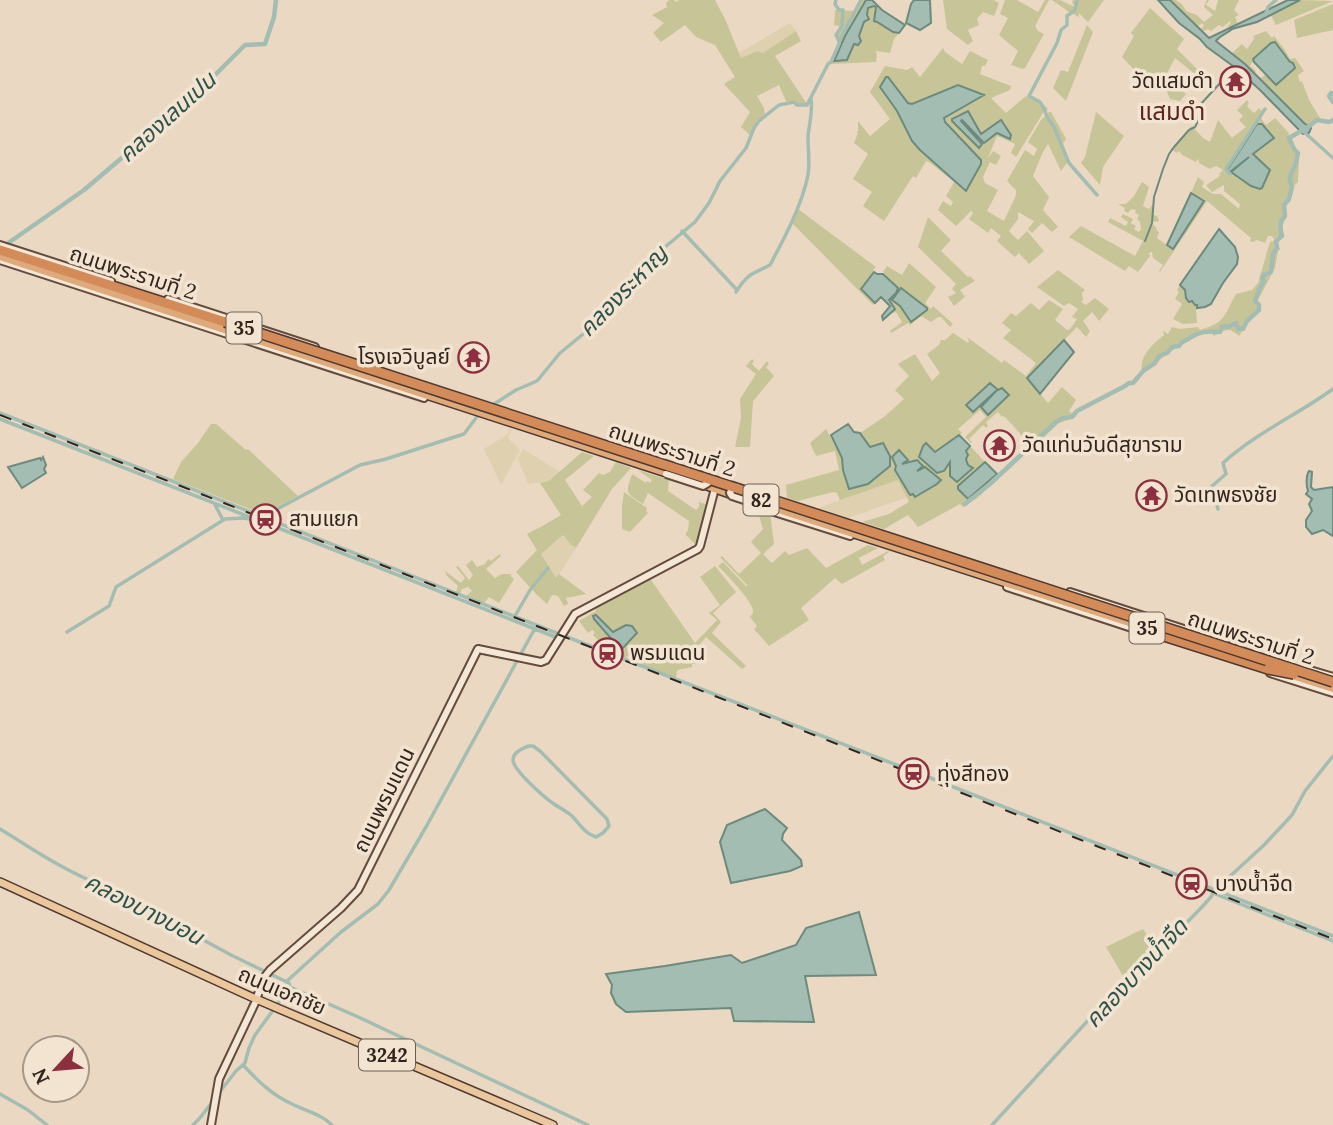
<svg xmlns="http://www.w3.org/2000/svg" width="1333" height="1125" viewBox="0 0 1333 1125" font-family="Lora,'Noto Sans Thai',serif">
<style>
.farmland{fill:#dfd0b0}
.green{fill:#c7c597;fill-rule:evenodd}
.water{fill:#a4bdb2;stroke:#6c8a7e;stroke-width:2}
.lines{fill:none;stroke-linecap:round;stroke-linejoin:round}
.stream{stroke:#6c8a7e;stroke-width:2}
.canal{stroke:#a4bdb2;stroke-width:3.5}
.river{stroke:#a4bdb2;stroke-width:4.5}
.secondary-casing{stroke:#644b3e;stroke-width:10}
.primary-casing{stroke:#50392f;stroke-width:10}
.trunk-casing{stroke:#50392f;stroke-width:11}
.motorway-casing{stroke:#50392f;stroke-width:12}
.secondary{stroke:#f5e7d5;stroke-width:6}
.primary{stroke:#eac79d;stroke-width:7}
.trunk{stroke:#dea97b;stroke-width:8}
.motorway{stroke:#d38b59;stroke-width:9}
.rail{stroke:#33251e;stroke-width:2;stroke-dasharray:12 12;stroke-linecap:butt}
.secondary-bridge-casing{stroke:#644b3e;stroke-width:10;stroke-linecap:butt}
.trunk-bridge-casing{stroke:#50392f;stroke-width:11;stroke-linecap:butt}
.motorway-bridge-casing{stroke:#50392f;stroke-width:12;stroke-linecap:butt}
.secondary-bridge{stroke:#f5e7d5;stroke-width:6}
.trunk-bridge{stroke:#dea97b;stroke-width:8}
.motorway-bridge{stroke:#d38b59;stroke-width:9}
.labels{text-anchor:middle;stroke-width:7;stroke-linejoin:round;paint-order:stroke}
.shield{fill:#f2e4d1;stroke:#6c5e54;stroke-width:2}
.shield-label{font-size:19px;font-weight:bold;fill:#33251e}
.poi-label{font-size:21px;fill:#33251e;stroke:#f2e4d1;text-anchor:start}
.street-label{font-size:21px;fill:#33251e;stroke:#f2e4d1}
.water-label{font-size:23px;font-style:italic;fill:#2e524a;stroke:#f2e4d1}
.quarter-label{font-size:24px;fill:#5c2421;stroke:#f2e4d1}
</style>
<rect width="100%" height="100%" fill="#ead8c2"/>
<!-- farmland -->
<path class="farmland" d="M790,23l6,8 -33,22 -5,-2 -17,7 -2,-5z
M510,428l2,1 -4,9 12,12 -19,35 -17,-36 24,-15z
M523,449l37,23 -11,9 -21,3 -10,-25z
M898,479l10,18 -60,21 -30,-10z
M563,535l8,10 5,3 -20,31 -15,-25z"/>
<!-- green -->
<path class="green" d="M669,0h5l2,2 3,-2h36l10,19 16,39 17,-7 5,2 33,-22 5,10 -26,15 32,48c-7,2 -14,-3 -21,-3l-7,-16 -22,11 7,12 1,6 -10,10 -5,11 -9,-8 9,-15 -26,-28 11,-7 -20,-32 -19,-8 -11,-12 -24,17 -8,-9 11,-10 -12,-8 15,-8 -1,-4z
M862,0h4l-21,36 5,13 4,-5h3l11,-35 7,-3 2,1 -3,14h3l16,11 6,1 -5,6 -4,14 -15,-2 2,3 -1,8 -45,2 9,-20 -5,-8 6,-9 -7,-2 1,-15 21,1z
M943,0h51l5,3 -5,13 -11,-4 -6,7 2,6 -11,5 5,11 -5,4 -21,-16z
M1005,0h12l21,12 7,-12h4l-14,26 3,5 6,3 -19,34 -3,1 -11,-4 7,-14 -19,-16 9,-17 -8,-4z
M1052,0h8l15,7 -3,-5 1,-2h31l-16,22 -9,-9v4l-10,-5z
M1170,0h6l6,4 4,7 11,4 7,7 9,-7 -9,-8 3,-7h2l-3,5 9,6 3,-11h21l-5,10 5,5 -4,2 3,7 -10,6 -1,-2 4,-6 -1,-1 -2,2 -6,4 -3,-2 -8,6 -3,-2 -4,2 -3,-2 3,-3 -2,-3 -5,4z
M1300,0l33,1 -57,24 -6,-11z
M1333,4v26l-36,8 -3,-18z
M1150,8l34,31 -7,10 26,26 -3,3 -25,-20 -9,17 20,19 -6,7 -10,-2 -4,-9 -24,-21 -3,6 -17,-18 12,-21 -3,-3z
M1087,25l6,7 -27,69 -13,-13 8,-18 7,2z
M1266,31l6,7 2,-2 11,14 5,9 5,-1 9,13 -6,4 2,7 2,-1 7,19 11,18 -12,8 -48,-47 6,-5 10,11 -22,-26 -4,7 6,5 -3,3 -22,-20 11,-10 5,5 7,-10 -1,-3z
M943,48l2,4 17,12 8,-13 18,9 -3,6h-3l-2,8 31,12 -1,4 -19,8 15,15 20,-17 9,5 4,-2 9,10 -5,4 -27,44 -5,-4 4,-9 -18,-8 -9,22 5,-7 8,5 -5,9 -6,-3 -7,15 2,6 13,7 -11,21 17,10 12,-26v-5l-9,-9 18,-31 9,6 3,-7 -9,-7 13,-22 8,-8h2l15,27 -4,6 7,15 -8,11 -13,-27 -5,8 -10,24 16,21 -6,13 15,17 -6,5 -10,-9 -10,10 -4,-4 6,-8 -16,-9v7l-9,12 9,9 9,-9 17,20 -15,13 -10,-11 -4,4 -18,-16 4,-5 -10,-8 -3,5 -19,-14 4,-6 -2,-2 -15,15 -18,-16 5,-9 8,5 2,-4 -7,-6 8,-14 -25,-20 -3,-1 -10,17 -3,-2 -29,45 -21,-15 9,-14 -19,-13 15,-25 -14,-11 4,-10 -3,-1h3v-11l12,15 20,-17 -20,-27 15,-26 22,4 5,-3 8,10zM888,77l20,26 4,1 46,-19 25,10 -39,23 1,4 36,42 -15,26 -46,-40 -8,-9 -15,-30 -17,-24zM968,111l13,23 23,-12 6,17 -13,-7 -13,11 -21,-24 -2,2 20,23 -2,4 -27,-30z
M1247,100l2,3 -2,3 7,7 5,-5 3,3 2,-3 -3,10 5,7 9,-7 14,15 -1,6c15,11 10,26 10,43 -8,6 -9,15 -15,23l1,10c-6,6 -4,13 -3,20l-7,4 -2,-3h-4l-3,7 -8,-3 -4,2 -3,-1 1,-3 -44,-37 -47,71 -1,-1 4,-6 -10,-7 -1,-6 -3,1 1,3 -12,16 -9,-6 -4,5 -56,-34 12,-11 54,30 8,-15 -35,-19 2,-4 16,8 2,-4 -7,-5 2,-3 10,5 -2,4 5,3 -2,3 5,3 2,-3 -1,-7 -3,-3 2,-4 -4,-2 1,-3 -5,-1 -3,4 -4,-2 1,-3 -7,-4h8l8,-8 8,-14 7,5 -6,19 6,3 5,-7 -1,13 4,1 2,4 -1,2 -4,-1 -2,3 5,4 -1,2 3,2 -2,6 15,11 32,-48 -13,-8 7,-16 6,5 -2,5 11,7h8l18,15 1,-5 -16,-13v-6l-12,7 -6,-7 14,-9 -1,-2 4,-4 -7,-4 -6,3 -11,-6v-3l-1,-1 -2,3 -14,-7 -3,-4 -2,2 -6,-4 21,-23 11,12 7,4 8,-22 14,18 14,-11 -7,-7 4,-4 -6,-6zM1257,124l13,18 -41,29 -1,-2zM1254,155l16,16 -10,18 -9,-3 -15,-9z
M1096,112l28,24 -21,31 -3,18 -19,-22 4,-6z
M798,209l78,58 -3,3 1,2 -13,16 14,15 -2,2 -80,-81z
M928,217l23,23 -10,11 27,26 2,-1 5,5 -15,9 5,7 -11,9 -6,-9 8,-4 -4,-4 4,-5 -38,-37z
M1272,241l6,3 2,5 -2,2 -3,17 -17,32 3,7 -4,8 -9,7 -9,14c-11,-10 -13,-6 -25,0l-6,-7 -40,24 -22,19 -4,-2c-3,-14 12,-27 22,-35l-1,-4 5,3 4,-7 8,2 18,-2 2,3c26,-8 23,-13 36,-36l16,-4 6,-7 12,-41z
M909,263l27,24 -11,16 6,6 2,-3 20,18 -3,3 -9,-10h-3l-7,5 -10,-6 -11,9 -2,-2 -17,10 -1,-2 12,-9 -6,-10 -3,1 -1,-2 3,-2 -6,-9 7,-7 2,-5 -15,-16 4,-6 15,9zM901,289l24,16 3,4 -17,13 -12,-16 -7,-6z
M1058,270l27,20 -3,3 1,7 -2,2 5,3 9,-7 14,11 -10,12 -7,-9 -9,9 7,10 -4,6 -9,-10 -50,51 21,25 14,-16 14,13 -7,11 7,6 -17,6 -55,51 -3,-3 28,-27 -23,-26 -3,-2 -1,1 -4,-5 -12,10 2,4 -2,2 -3,-3 -14,14 3,3 -1,1 -6,-6 21,-20 -6,-7 -22,19 4,4 -27,19 -12,-6 27,15v15l23,-8 -5,-3 -2,-14 4,-5 15,16 -27,24 13,12 28,-26 3,3 -26,24 -13,8 -3,-3 -42,23 -10,-12 -24,14 -22,-7 27,-8 20,-12 -11,-22 -58,20 -3,-7 -4,-1 -35,9 -11,-3 -1,-13 53,-15 -4,-19 -19,5 -6,-13 16,-14 16,29 4,23 3,8 19,-5 22,-28 -7,-13 -13,4 -10,-14 24,-16 20,-18 -9,-9 14,-14 -11,-12 17,-10 17,27 8,-8 -13,-19 12,-9 2,-5h4l8,-7 15,10 1,-2 -2,-4 35,26 2,-3 22,16 10,-13 -33,-25 8,-8 -9,-7 9,-10 5,3 15,-13 8,7 10,-10 14,9 -8,11 12,10 3,-1 7,-10 -5,-2 6,-8 -9,-6 -5,3 -27,-19zM913,460l4,12 19,12 -21,13 -3,-4 -3,1 -12,-18 2,-11z
M1180,285l2,4h3l1,9 3,4 2,-1 6,4 -1,4 1,14 -14,1 -10,-5 9,-15 -7,-5 4,-7 -2,-2z
M752,359l2,2 -2,3 7,7 8,-10 2,3 -3,3 8,9 -21,25 -3,46h-15l6,-29 -1,-19 16,-25 -10,-8z
M211,424h5l30,26 2,-1 50,47 -35,18 -90,-35 8,-17 17,-19z
M582,452l12,4 -29,24 17,26 10,-9 -9,-7 16,-17 4,2 7,-3 6,-10 15,6 -19,21 -36,59 -5,-3 -8,-10 -22,19 15,24 3,-4 27,20 -20,4 2,6 -4,2 -6,-10 -6,-1 -5,9 -11,-10 -20,-22 21,-22 -10,-16 19,-10 15,-9 -21,-32 9,-2z
M638,470l31,10 -1,11 28,19 3,-3v-5l10,3 -11,42 -12,-12v-3l2,-1 1,-10 -41,-28 -5,11c-17,-12 -18,-9 -11,-30l14,9 1,-2 3,2 2,-3z
M624,492l23,16 -1,3 2,2 -18,19 -8,-3v-23z
M757,509l13,4 4,31 -11,10 9,9 13,-12 4,4 18,-7 19,20 42,-23 10,3 -19,10 3,7 26,-14 1,1 -6,4 2,4 -43,24 -7,-6 -34,30 8,12 -40,26 -15,-17 3,-3 -7,-9c1,-2 3,-3 3,-5 1,-10 -27,-38 -35,-46l5,-4 23,24h2l-28,-29 2,-1 17,18 22,-21 -10,-11 12,-13z
M500,554l1,2 -15,13 9,9 7,-4h10l-2,2 4,3 -15,24 -10,-6 -5,6 -18,-7 6,-5 -4,-4 -6,2 -2,5 -4,-2 2,-6 -11,-10 -2,-5 16,12 4,-5 -9,-11 2,-1 11,14 4,-5 -7,-10 6,-5 5,7 8,-3 3,-5 3,2z
M715,566l21,26 -23,21 8,9 -9,11 34,33 -4,3 -36,-32 -17,20 -4,-2 -3,2 7,5 4,-2 3,3 -4,1v3l-15,3 -1,8 -46,-18 5,-4 -2,-3 -8,5 -23,-9 2,-4 -3,-2 -2,3 -3,-3 2,-3 -5,-5 2,-3 -3,-2 -4,3 -9,-12 17,-10 -2,-5 55,-29 46,66 22,-23 -8,-7 11,-8 -20,-28z
M1143,929l14,21 -31,31 -20,-34z"/>
<!-- water -->
<path class="water" d="M866,0h6l10,10 23,15 -6,8 -6,-1 -16,-10 -3,-1 2,-14 -2,-1 -6,2 -1,7 2,4 -5,3 -5,14 2,5 -3,4 -4,-1 -7,16 -13,1 11,-25z
M914,0h16l1,23 -11,7 -14,-7 5,-19z
M1158,0h12l39,38 79,-38h12l-43,22 -25,7c-4,4 -12,6 -16,12l29,23 59,59 7,5 -2,5 -6,1 -43,-44 -23,-21 -30,-22 -7,-8 -21,-16z
M1275,42l15,20 3,1 2,5 -19,17 -22,-23 -1,-3 18,-16z
M886,77h2l20,26 4,1 46,-19 26,10 -40,23 1,4 36,38v4l-15,27 -46,-41 -8,-9 -15,-30 -17,-24z
M968,111l13,23 20,-14 10,15 -1,4 -13,-6 -13,10 -22,-23 -1,1 21,23 -3,4 -27,-27v-2z
M1257,124h5l12,14 -21,16 17,16 -8,18 -2,1 -9,-3 -20,-14 18,-15 -19,15 -3,-2z
M1191,193l13,8 -31,48 -6,-4z
M1219,229l16,18 3,10 -1,7 -14,19 -12,21 -6,3 -8,1v-3h-2l-3,-4 -3,1 -3,-4 -1,-8 -5,-5z
M874,272l3,2h6l15,14 -2,5 -7,7 6,9 -12,11 -1,-4 8,-10 -9,-9 -6,6 -14,-14z
M901,288l26,20v2l-16,12 -11,-16 -8,-6z
M1064,340l10,12 -34,42 -13,-16z
M990,383l8,7 4,-2 7,7 -21,20 -7,-8 16,-17 -24,22 -7,-7z
M848,424l6,8 6,1 10,14 13,-4 7,13v10l-22,18 -19,5 -6,-19 -1,-12 -11,-23z
M959,435l11,11 -4,5 2,4 -2,4 2,6 5,3 -16,14 -7,-6v-14l-6,9 -7,2 -18,-16 4,-11 3,-3 9,9z
M899,450l9,10 -6,4 15,-4 6,6 -6,5 8,-4 16,13 -4,4 -22,13 -2,-3 -3,1 -15,-25 1,-4 -4,-9z
M43,457l3,8 -2,4 2,4 -24,15 -14,-21 32,-9 1,2z
M985,462l12,12 -29,25 -10,-10v-3z
M1309,471l3,1 -1,15 3,3 19,-3v49l-10,-6 -11,4 -6,-7v-7l6,-9 -3,-7 3,-5 -6,-5 2,-3c-2,-5 -2,-16 1,-20z
M596,615l17,17 13,-7 6,1 5,7 -16,17 -27,-31 -1,-3z
M765,809l22,19 -4,6 -1,6 19,20 1,6 -12,5 -59,12 -11,-41 7,-17z
M859,912l17,63 -71,1 9,46 -80,-1 -3,-13 -105,4 -10,-8 -5,-11 1,-8 -6,-11 59,-8 66,-11 11,8 54,-18 10,-17z"/>
<g class="lines">
<!-- stream -->
<path class="stream" d="M1145,241l7,-18 2,-26 9,-28 6,-15 5,-7 15,-17 6,-3 6,-12 -2,-9 36,-39"/>
<!-- canal -->
<path class="canal" d="M836,0l-1,4 4,6h4l-1,16 -6,9 3,6
M1077,0l-2,10 -8,6v9l-6,5 -4,13 -28,53 11,6 5,9 2,6 7,10 15,36 28,32
M1266,13l2,-6 8,-7
M1304,132l29,26
M1230,174l-4,-5 4,-6 35,-54
M682,231l55,59
M736,292c13,-20 15,-17 34,-27 15,-28 32,-60 38,-90 2,-12 0,-26 0,-38 1,-13 5,-25 3,-39
M491,406l25,-16 21,-9 23,-28 50,-41 43,-55 42,-35 14,-19 11,-22 26,-33 8,-20 5,-7 20,-16 15,-3 3,3h10l21,-41 3,-2 8,-18v-3l22,-41
M0,413c187,73 373,147 559,221
M0,419l252,99
M214,503l9,17
M1218,509l-6,-23 14,-12 -3,-11c33,-30 74,-48 110,-74
M264,516l96,-51 26,-6 78,-25 15,-20
M515,616l15,-26 18,-22
M67,632l42,-26 7,-19 109,-68 17,-1 16,2 300,118
M562,635l358,139
M529,746h4l7,5 67,68 2,7 -6,7 -7,4c-11,-3 -16,-13 -24,-21 -6,-5 -12,-8 -18,-12 -9,-6 -41,-34 -41,-44 0,-8 10,-12 16,-14z
M923,775l410,161
M0,829c20,12 40,26 61,37 18,10 36,18 54,26l116,63 58,28 1,4 -35,48 -6,13 -4,15 -9,8 -18,23
M1213,893l120,48
M287,981l54,-49 37,-28 11,-14 37,-63 108,-197
M290,987l66,29 232,109
M243,1065c15,16 29,30 49,39 14,7 29,10 40,21
M0,1094l28,16 19,15
M193,1125l6,-6 15,-19
M992,1125l100,-109 13,-10 95,-97 11,-12 3,-6 50,-46 28,-30 13,-24 28,-35"/>
<!-- river -->
<path class="river" d="M1333,94l-2,-1 -2,3 4,6
M4,246l80,-56 46,-39 32,-36 22,-16 17,-10 44,-44 20,-1 9,-27 2,-17
M965,504l25,-20 66,-62 7,-4 9,-1 5,-6 48,-25 4,-3h4l11,-13 11,-7 4,-7 8,-3 5,-6 7,-1 3,-4c7,-2 9,-6 15,-8 8,-3 15,-3 23,-2l2,-5 3,-1 3,1 8,-4 2,6h5l4,-8 12,-11v-5l-4,-4 4,-11 5,-9 -2,-3 2,-3 7,-3 2,-18 4,-6 -1,-7 6,-5c-2,-8 -3,-14 3,-20l-1,-11 5,-6 3,-12c-4,-8 -2,-11 2,-19 2,-4 3,-10 4,-15l-4,-4 -5,-11 19,-11 9,-7 12,2 4,-2"/>
<defs>
<path id="secondary" d="M0,245l111,36
M0,260l424,138
M168,299l147,48
M771,511l79,25
M1007,587l143,47
M1070,592l117,38
M1197,633l29,10
M1303,668l30,9
M1270,673l63,20
M256,999l10,-24 4,-5 71,-62 17,-18 120,-241 63,13 5,-2 29,-46 123,-65 2,-3 14,-54
M211,1125l8,-46 36,-76"/>
<path id="primary" d="M0,882l256,117 297,126"/>
<path id="trunk" d="M0,256l674,219
M700,483l37,13
M766,505l388,125
M1289,674l44,14"/>
<path id="motorway" d="M0,250l225,72
M1148,631l120,38"/>
</defs>
<!-- secondary casing -->
<use href="#secondary" class="secondary-casing"/>
<!-- primary casing -->
<use href="#primary" class="primary-casing"/>
<!-- trunk casing -->
<use href="#trunk" class="trunk-casing"/>
<!-- motorway casing -->
<use href="#motorway" class="motorway-casing"/>
<!-- secondary -->
<use href="#secondary" class="secondary"/>
<!-- primary -->
<use href="#primary" class="primary"/>
<!-- trunk -->
<use href="#trunk" class="trunk"/>
<!-- motorway -->
<use href="#motorway" class="motorway"/>
<!-- rail -->
<path class="rail" d="M0,415l1333,524"/>
<defs>
<path id="secondary-bridge" d="M666,474l37,12 5,-3 -2,-5
M737,487l-6,3 -1,3 2,3 42,14"/>
<path id="trunk-bridge" d="M1148,631l5,-5v-3l-2,-3"/>
<path id="motorway-bridge" d="M225,322l1108,360
M1268,669l26,5"/>
</defs>
<!-- secondary-bridge casing -->
<use href="#secondary-bridge" class="secondary-bridge-casing"/>
<!-- trunk-bridge casing -->
<use href="#trunk-bridge" class="trunk-bridge-casing"/>
<!-- motorway-bridge casing -->
<use href="#motorway-bridge" class="motorway-bridge-casing"/>
<!-- secondary-bridge -->
<use href="#secondary-bridge" class="secondary-bridge"/>
<!-- trunk-bridge -->
<use href="#trunk-bridge" class="trunk-bridge"/>
<!-- motorway-bridge -->
<use href="#motorway-bridge" class="motorway-bridge"/>
</g>
<!-- icons -->
<defs>
<symbol id="temple-ring" viewBox="-11 -11 22 22"><circle r="9.5" fill="#f2e4d1" stroke="#8c303f" stroke-width="1.5"/><path d="M0-6L5-2H3V0L6.5 2.5H4V6H1.5V3h-3V6H-4V2.5H-6.5L-3 0V-2H-5Z" fill="#8c303f"/></symbol>
<symbol id="station-ring" viewBox="-11 -11 22 22"><circle r="9.5" fill="#f2e4d1" stroke="#8c303f" stroke-width="1.5"/><path d="M-3-6H3Q5-6 5-4V2Q5 4 3 4L4.5 6H3L1.5 4h-3L-3 6H-4.5L-3 4Q-5 4-5 2V-4Q-5-6-3-6ZM-3.5-4v3h7v-3ZM-3.5 1v1.5H-2V1ZM2 1v1.5H3.5V1Z" fill="#8c303f"/></symbol>
</defs>
<g fill-rule="evenodd">
<use href="#temple-ring" x="1218" y="64" width="35" height="35"/>
<use href="#temple-ring" x="456" y="340" width="35" height="35"/>
<use href="#temple-ring" x="982" y="428" width="35" height="35"/>
<use href="#temple-ring" x="1134" y="478" width="35" height="35"/>
<use href="#station-ring" x="248" y="502" width="35" height="35"/>
<use href="#station-ring" x="590" y="636" width="35" height="35"/>
<use href="#station-ring" x="896" y="756" width="35" height="35"/>
<use href="#station-ring" x="1174" y="866" width="35" height="35"/>
</g>
<g class="labels">
<!-- shield labels -->
<g class="shield">
<rect x="226.5" y="312.5" width="35" height="31" rx="5"/>
<rect x="743.5" y="484.5" width="35" height="31" rx="5"/>
<rect x="1129.5" y="612.5" width="35" height="31" rx="5"/>
<rect x="359" y="1039.5" width="56" height="31" rx="5"/>
</g>
<g class="shield-label">
<text x="244" y="335">35</text>
<text x="761" y="507">82</text>
<text x="1147" y="635">35</text>
<text x="387" y="1062">3242</text>
</g>
<!-- poi labels -->
<g class="poi-label">
<text x="1213" y="88" text-anchor="end">วัดแสมดำ</text>
<text x="450" y="364" text-anchor="end">โรงเจวิบูลย์</text>
<text x="1022" y="452">วัดแท่นวันดีสุขาราม</text>
<text x="1174" y="502">วัดเทพธงชัย</text>
<text x="289" y="526">สามแยก</text>
<text x="630" y="660">พรมแดน</text>
<text x="937" y="781">ทุ่งสีทอง</text>
<text x="1215" y="891">บางน้ำจืด</text>
</g>
<!-- street labels -->
<g class="street-label">
<text transform="translate(133 273) rotate(18)" y="7">ถนนพระรามที่ 2</text>
<text transform="translate(672 450) rotate(18)" y="7">ถนนพระรามที่ 2</text>
<text transform="translate(1251 638) rotate(18)" y="7">ถนนพระรามที่ 2</text>
<text transform="translate(384 800) rotate(-64)" y="7">ถนนพรมแดน</text>
<text transform="translate(282 991) rotate(23)" y="7">ถนนเอกชัย</text>
</g>
<!-- water labels -->
<g class="water-label">
<text transform="translate(167 117) rotate(-42)" y="8">คลองเลนเปน</text>
<text transform="translate(623 291) rotate(-46)" y="8">คลองระหาญ</text>
<text transform="translate(144 909) rotate(27)" y="8">คลองบางบอน</text>
<text transform="translate(1136 973) rotate(-47)" y="8">คลองบางน้ำจืด</text>
</g>
<!-- quarter labels -->
<g class="quarter-label">
<text x="1172" y="120">แสมดำ</text>
</g>
</g>
<!-- north arrow -->
<g transform="translate(56 1069) rotate(244)"><circle r="33" fill="#f2e4d1" stroke="#a69889" stroke-width="2"/>
<path d="M0-5L12 26L0 18L-12 26Z" fill="#8c303f"/>
<text y="-10" font-size="19" font-weight="bold" text-anchor="middle" fill="#33251e">N</text>
</g>
</svg>
